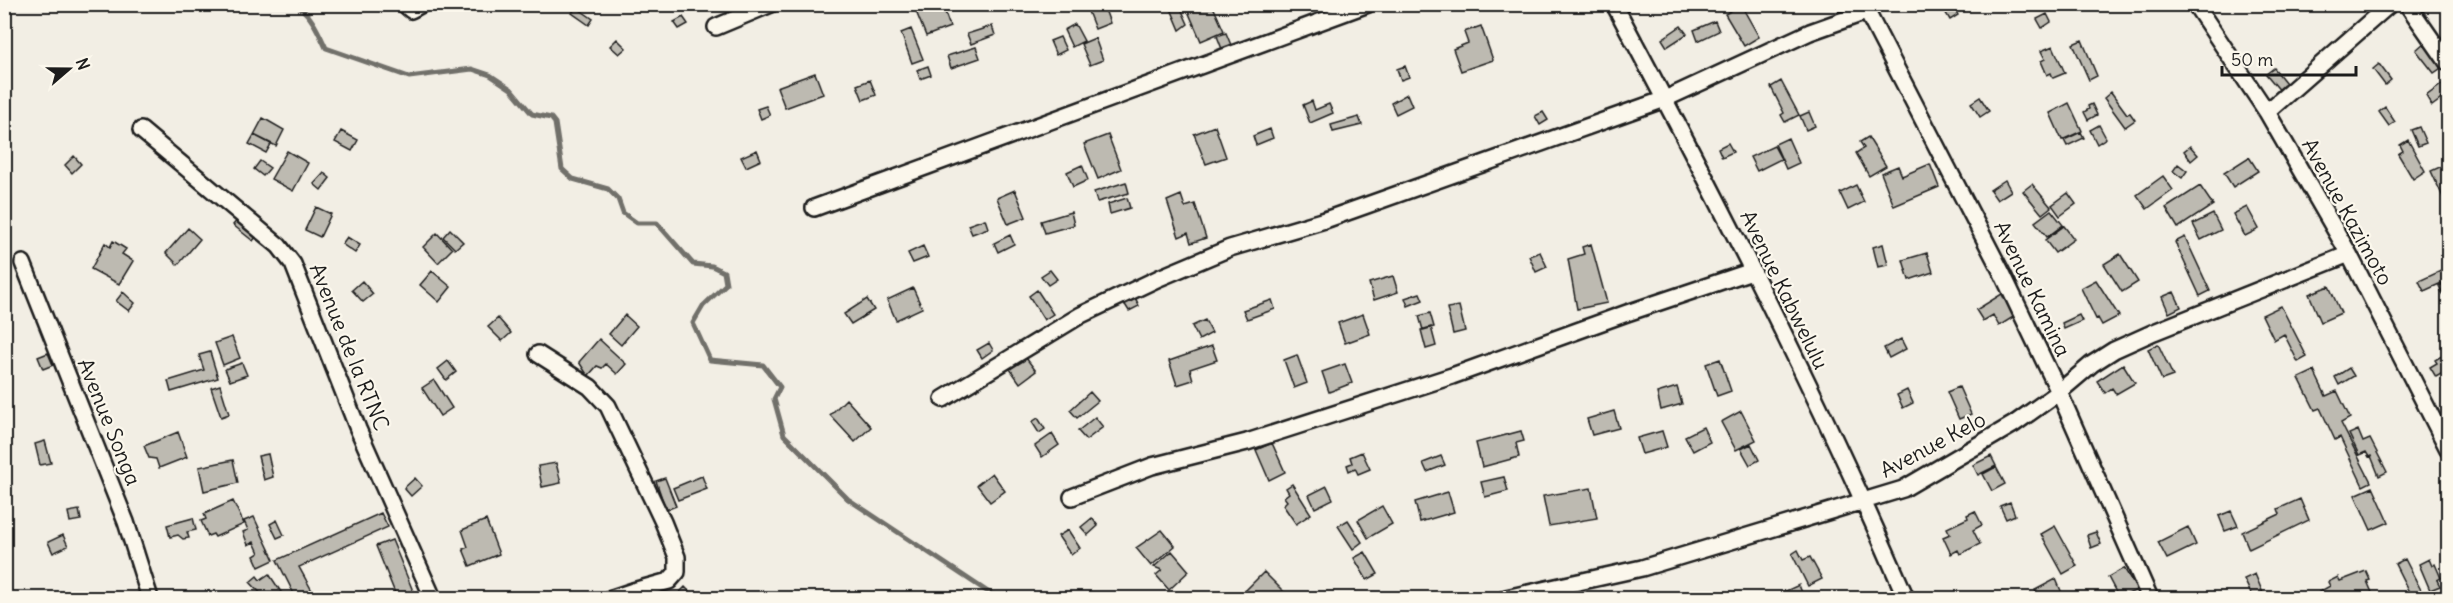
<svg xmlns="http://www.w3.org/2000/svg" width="2453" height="603" viewBox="0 0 2453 603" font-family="Delius,sans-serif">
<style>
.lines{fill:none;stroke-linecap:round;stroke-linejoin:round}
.stream{stroke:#716f6b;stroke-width:5}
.building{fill:#bdbab1;stroke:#1c1c1c;stroke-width:1.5}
.street-casing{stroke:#1c1c1c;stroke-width:20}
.street{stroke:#fbf7ec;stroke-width:15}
.labels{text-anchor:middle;stroke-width:4.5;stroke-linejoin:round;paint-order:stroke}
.street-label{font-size:21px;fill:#1c1c1c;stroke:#fbf7ec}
</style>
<rect width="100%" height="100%" fill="#f2eee4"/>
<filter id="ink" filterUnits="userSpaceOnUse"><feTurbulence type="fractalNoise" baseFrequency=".0167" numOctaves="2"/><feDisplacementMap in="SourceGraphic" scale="12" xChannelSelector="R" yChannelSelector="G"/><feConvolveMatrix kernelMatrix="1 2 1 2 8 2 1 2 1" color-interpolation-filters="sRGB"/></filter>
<g filter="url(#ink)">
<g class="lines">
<!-- stream -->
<path class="stream" d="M294,4c16,7 25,29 32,44l83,29 63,-8 18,6 21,14 21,25 19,4 4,5 7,46 11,10 35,10 10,10 5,14 14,10h20l36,41 19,2 12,6 2,12 -23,22 -10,17 17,37 53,5 17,22 -6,12 10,36 64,64 149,99"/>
</g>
<!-- building -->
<path class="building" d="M913,4h29l8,23 -24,9z
M1098,4h5l7,19 -15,6 -8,-20z
M1169,4h10l9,20 -8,6z
M1201,4h11l12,27 -23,10 -13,-30z
M1952,4l6,11 -8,5 -9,-15z
M1741,5l18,32 -15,9 -19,-32z
M576,7l17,12 -4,6 -17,-12z
M2047,14l4,8 -9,6 -5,-9z
M683,17l5,7 -9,5 -5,-7z
M1715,21l4,10 -21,10 -4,-11z
M1075,24l9,17 -12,6 -8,-17z
M992,26l3,9 -24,9 -4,-10z
M1481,26l12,34 -32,11 -8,-22 15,-6 -4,-11z
M1681,26l6,8 -20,13 -5,-8z
M911,29l12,30 -11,4 -11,-30z
M1226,33l5,12 -9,4 -5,-13z
M1060,37l6,13 -10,5 -6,-14z
M1095,38l8,22 -13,5 -9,-21z
M617,39l9,9 -7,6 -9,-8z
M2082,40l15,36 -8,4 -16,-36z
M2425,42l19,24 -10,7 -18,-23z
M2053,46l12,27 -12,5 -2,-5 -4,2 -6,-14 4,-2 -4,-8z
M976,47l4,11 -29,10 -4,-12z
M2379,64l12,16 -6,5 -12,-16z
M928,66l3,9 -11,4 -3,-9z
M1405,66l4,11 -8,3 -4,-11z
M2274,68l15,19 -7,6 -16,-19z
M815,73l8,21 -38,14 -8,-21z
M870,80l6,15 -13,5 -6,-15z
M2448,80v14l-16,12 -6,-10z
M1781,81l18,34 -14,7 -4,-7 3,-2 -13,-26z
M2111,92l16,22 3,-1 5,7 -10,7 -21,-29z
M1407,94l5,12 -16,8 -5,-11z
M1980,97l9,14 -9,6 -9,-14z
M1312,101l3,9 14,-6 4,9 -23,10 -7,-18z
M2069,103l13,28 -20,9 -12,-27z
M2092,104l5,11 -9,5 -4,-8 5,-3 -1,-3z
M766,106l4,9 -9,4 -4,-10z
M2385,107l10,15 -6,4 -10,-14z
M1543,112l5,8 -8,5 -5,-9z
M1809,112l6,14 -9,4 -6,-14z
M1359,117l3,8 -29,7 -2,-7z
M263,118l21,12 -8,16 -22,-11z
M2099,125l7,13 -9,6 -7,-14z
M1215,126l11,31 -20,7 -12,-30z
M2419,127l7,16 -8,3 -7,-16z
M1270,129l3,9 -17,7 -3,-9z
M341,131l17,9 -6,11 -17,-9z
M2081,132l3,6 -17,8 -3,-6z
M254,135l17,9 -5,9 -17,-9z
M1108,135l13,34 -23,10 -14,-35z
M1868,137l18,29 -17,10 -13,-23 8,-5 -4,-6z
M1788,138l11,25 -13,6 -11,-25z
M2408,140l17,31 -12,8 -15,-25 5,-3 -3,-6z
M1728,143l5,9 -11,5 -4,-9z
M1774,146l7,13 -24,12 -7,-14z
M2190,146l8,9 -7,6 -7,-10z
M757,150l4,10 -15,7 -5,-10z
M287,151l21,12 -15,28 -22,-12z
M74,156l7,8 -9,9 -7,-8z
M2249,157l9,14 -25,16 -9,-14z
M260,161l10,7 -7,8 -9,-7z
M1930,164l9,23 -45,19 -13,-33 17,-7 4,10z
M2178,164l9,7 -5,7 -9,-7z
M1082,165l6,15 -15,7 -6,-15z
M2442,166l6,14v14l-5,3 -12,-26z
M324,173l6,5 -9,12 -7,-6z
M2163,176l10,14 -26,19 -10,-14z
M2005,180l6,11 -14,9 -7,-10z
M1126,182l3,11 -32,9 -3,-10z
M2032,184l19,23 -9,7 -19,-23z
M1856,185l8,17 -16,8 -8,-17z
M2200,186l13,19 -35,23 -12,-20z
M1015,190l11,27 -18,7 -11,-26z
M2068,193l8,11 -16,12 -8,-11z
M1181,195l4,12 10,-3 11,34 -15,5 -3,-10 -9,4 -12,-36z
M1127,198l3,10 -20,6 -2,-10z
M316,207l15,7 -11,23 -15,-7z
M2247,207l12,22 -14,7 -12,-22z
M2051,210l12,15 -16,12 -12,-15z
M1071,212l3,13 -29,8 -4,-12z
M2213,214l8,16 -20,10 -8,-16z
M240,217l19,16 -6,8 -20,-16z
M985,219l3,9 -16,6 -4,-9z
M2064,226l10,13 -19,14 -10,-13z
M188,228l12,11 -22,26 -12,-12z
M450,229l13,13 -8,7 -12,-12z
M437,233l15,16 -14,14 -15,-16z
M1010,235l4,9 -16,8 -4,-9z
M347,237l13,8 -5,8 -13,-9z
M2185,237l25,54 -10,5 -25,-54z
M113,241l13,8 -4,5 11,7 -14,23 -28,-15 14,-26 5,4z
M1591,244l16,59 -30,6 -9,-50 16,-5 -2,-7z
M1883,244l5,21 -10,2 -5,-20z
M923,246l5,11 -15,6 -5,-10z
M1540,252l7,15 -11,5 -7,-16z
M1927,253l6,19 -24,8 -6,-20z
M2120,254l18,28 -16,10 -18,-28z
M2445,269l3,11 -24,11 -5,-10z
M1050,270l7,9 -9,6 -7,-9z
M432,271l19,16 -12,15 -19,-17z
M1393,276l5,16 -24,8 -5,-17z
M2096,280l23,36 -17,9 -4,-7 -2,1 -15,-31z
M362,281l11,13 -10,8 -11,-12z
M2448,282v13l-4,2 -5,-11z
M2329,286l12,27 -20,9 -12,-28z
M913,288l9,20 -26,12 -9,-20z
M1037,290l16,24 -9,6 -15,-24z
M123,292l12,11 -6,8 -13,-10z
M2005,292l13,22 -19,12 -6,-11 -10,6 -7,-11z
M2174,292l7,15 -12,6 -7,-16z
M1420,293l3,7 -15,6 -3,-8z
M1135,297l4,9 -10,5 -5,-8z
M867,299l7,11 -23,14 -7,-10z
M1272,300l3,9 -28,10 -4,-9z
M1459,306l6,25 -12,3 -6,-26z
M2281,306l26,51 -9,5 -14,-28 -10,6 -12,-25z
M1430,313l4,14 -11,3 -4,-14z
M1363,314l7,20 -25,9 -7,-20z
M625,315l12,11 -16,19 -12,-11z
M2079,315l3,6 -18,8 -2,-6z
M498,318l13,15 -9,8 -14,-14z
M1205,320l7,13 -13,7 -7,-14z
M1431,327l5,19 -10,3 -5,-19z
M232,337l8,21 -17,7 -8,-22z
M599,339l27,25 -9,10 -11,-10 -4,4 -5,-2 -9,10 -9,-14z
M1901,339l5,10 -17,9 -5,-10z
M989,343l4,7 -11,8 -5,-8z
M2158,344l15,32 -11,4 -14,-31z
M1212,346l5,14 -27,9 3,11 -16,5 -8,-24z
M210,352l8,26 -47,14 -3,-11 36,-11 -5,-15z
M2448,352v18l-12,7 -6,-10 7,-4 -2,-3z
M48,353l5,12 -10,4 -5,-12z
M1297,355l10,28 -13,5 -10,-28z
M1026,358l10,13 -16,12 -10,-14z
M1720,359l11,32 -14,5 -11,-32z
M448,361l8,11 -10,8 -8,-11z
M242,363l5,12 -17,6 -5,-12z
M1345,364l7,19 -23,9 -7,-20z
M2123,364l12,19 -19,11 -4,-6 -7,5 -8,-12z
M2349,368l5,8 -15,9 -4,-8z
M2314,371l12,25 11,-5 13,27 -9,5 30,59 -8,4 -23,-49 -5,3 -15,-32 -5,2 -16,-32z
M434,380l18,28 -12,8 -18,-28z
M220,385l9,29 -8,3 -10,-29z
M1677,387l5,17 -21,6 -4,-17z
M1959,387l12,27 -12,5 -12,-27z
M1907,390l6,13 -10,5 -6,-13z
M1090,392l8,9 -21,17 -7,-8z
M846,399l25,28 -16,15 -25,-27z
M1614,411l5,17 -27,7 -5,-16z
M1741,411l15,29 -20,10 -15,-28z
M1095,417l8,10 -17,13 -8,-9z
M1038,418l7,11 -6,4 -7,-11z
M1703,427l7,15 -17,9 -8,-15z
M2358,430l5,12 7,-3 17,33 -8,4 -8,-20 -2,1 -3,-5 -7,3 -10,-21z
M1521,431l3,10 -8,2 3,14 -37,10 -6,-24z
M1662,431l5,16 -25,7 -5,-16z
M178,432l9,25 -28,11 -3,-9 -7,-1 -5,-12z
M1052,434l7,11 -17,12 -7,-11z
M45,441l6,22 -11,2 -5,-21z
M1272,443l13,29 -16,8 -13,-30z
M1751,444l8,16 -9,5 -9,-16z
M1362,452l8,17 -12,5 -3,-6 -6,3 -2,-6 5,-2 -2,-6z
M268,454l5,23 -9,3 -6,-24z
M1441,456l4,9 -18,7 -4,-9z
M1991,456l5,10 -18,9 -5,-10z
M233,460l5,23 -34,8 -5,-24z
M556,463l5,20 -19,4 -4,-21z
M1996,467l9,17 -13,7 -9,-17z
M992,473l13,18 -15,11 -13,-17z
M702,476l5,13 -29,11 -5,-12z
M1504,477l4,14 -23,6 -4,-15z
M415,478l7,8 -11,10 -7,-8z
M665,478l11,28 -10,4 -10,-29z
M1292,484l19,30 -15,10 -13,-19 4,-4 -3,-4 5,-4 -3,-5z
M1327,486l6,13 -18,9 -6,-13z
M2373,487l16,35 -18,8 -16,-35z
M1591,488l6,30 -48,8 -6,-30z
M1448,492l6,20 -34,10 -5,-20z
M2300,499l9,21 -60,29 -7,-17 38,-18 -2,-5z
M233,501l11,23 -29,13 -2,-3 -5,2 -7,-15 5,-2 -2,-5z
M2010,502l5,13 -9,4 -6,-13z
M1382,506l10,18 -24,14 -10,-18z
M79,510l2,10 -11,2 -2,-10z
M1975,511l7,14 -9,5 7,14 -20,10 -2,-4 -7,4 -8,-17 7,-3 -3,-6 21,-10 -1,-3z
M2231,511l7,15 -13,5 -6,-15z
M381,513l7,14 -89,40 17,31h-20l-19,-38z
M254,517l20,43 -15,7 -5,-11 5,-3 -5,-11 -6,3 -5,-13 5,-2 -4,-9z
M193,518l3,12 -9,2 2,6 -6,1 -5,-4 -8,2 -3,-12z
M1092,518l6,8 -10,9 -7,-8z
M277,520l7,15 -7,3 -7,-14z
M486,520l13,34 -29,12 -7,-17 5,-2 -6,-17z
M1348,520l14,22 -9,7 -15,-23z
M2055,526l22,40 -14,8 -22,-40z
M2188,527l8,18 -29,14 -9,-17z
M1068,530l12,18 -9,7 -13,-19z
M1162,530l13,16 -24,20 -15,-18z
M2096,532l5,12 -10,4 -4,-13z
M63,535l5,11 -15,7 -5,-11z
M392,540l21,51 -16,7 -21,-52z
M1798,550l5,10 7,-3 12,22 -14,7 -16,-32z
M1172,551l17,20 -20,19 -13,-15 6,-5 -8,-3z
M1365,552l13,22 -11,6 -13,-22z
M2405,559l20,39h-13l-17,-34z
M2429,559l3,7 3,-2 6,14 -4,2 3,6 -10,4 -11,-26z
M2124,568l13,22 -18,8 -11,-21z
M2366,571l4,9 -3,1 6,14 -4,2 1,1h-52l4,-1 -3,-5 11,-6 -2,-4 10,-5 2,4z
M1264,572l26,26h-39l-7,-6z
M269,574l16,24h-20l-15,-16 7,-6 3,4z
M2255,574l10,24h-12l-9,-19z
M2056,579l8,19h-25l-4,-8z
M1799,585l5,13h-23l-2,-4z
M685,587l11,11h-18l-2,-2z"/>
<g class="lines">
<defs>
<path id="street" d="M404,4l7,6 11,-6
M1614,4c104,195 205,392 292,594
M1863,4l139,269 57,119 91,206
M2195,4l72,108 82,142 99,195
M2407,4l41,59
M716,27l55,-23
M2267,112l123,-108
M141,130l138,116 14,18 65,165 75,169
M814,208l554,-204
M23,263l103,259 24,76
M538,354l52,33 18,19 55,116 14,35v15l-8,9 -36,10
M943,399l138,-84 78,-37 71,-30 95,-28 340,-121 145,-67 56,-20
M1072,497l80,-31 95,-24 205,-66 175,-63 125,-42
M612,598l21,-7 4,7
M1506,598l136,-30 261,-79 111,-65 45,-32 33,-28 22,-14 40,-18 195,-78"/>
</defs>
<!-- street casing -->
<use href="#street" class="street-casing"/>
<!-- street -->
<use href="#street" class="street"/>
</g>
</g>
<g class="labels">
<!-- street labels -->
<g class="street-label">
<text transform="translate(2347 212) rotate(61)" y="7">Avenue Kazimoto</text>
<text transform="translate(2032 289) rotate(64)" y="7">Avenue Kamina</text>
<text transform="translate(1784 290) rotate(64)" y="7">Avenue Kabwelulu</text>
<text transform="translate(349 347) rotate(68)" y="7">Avenue de la RTNC</text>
<text transform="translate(109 422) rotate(68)" y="7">Avenue Songa</text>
<text transform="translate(1933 445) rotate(-28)" y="7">Avenue Kelo</text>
</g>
</g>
<!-- margin -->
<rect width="2453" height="603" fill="none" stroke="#fbf7ec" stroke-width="24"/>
<rect x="12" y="12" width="2429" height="579" fill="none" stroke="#1c1c1c" stroke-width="2" filter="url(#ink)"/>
<!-- north arrow -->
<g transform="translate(69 69) rotate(70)" stroke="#fbf7ec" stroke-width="4.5" paint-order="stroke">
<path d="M0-4.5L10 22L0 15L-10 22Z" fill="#1c1c1c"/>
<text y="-9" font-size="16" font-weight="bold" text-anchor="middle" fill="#1c1c1c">N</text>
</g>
<!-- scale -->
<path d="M2222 66v9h134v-9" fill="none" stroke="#1c1c1c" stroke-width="3"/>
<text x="2231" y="66" font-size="18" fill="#1c1c1c" stroke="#fbf7ec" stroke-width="4.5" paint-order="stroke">50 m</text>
</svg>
